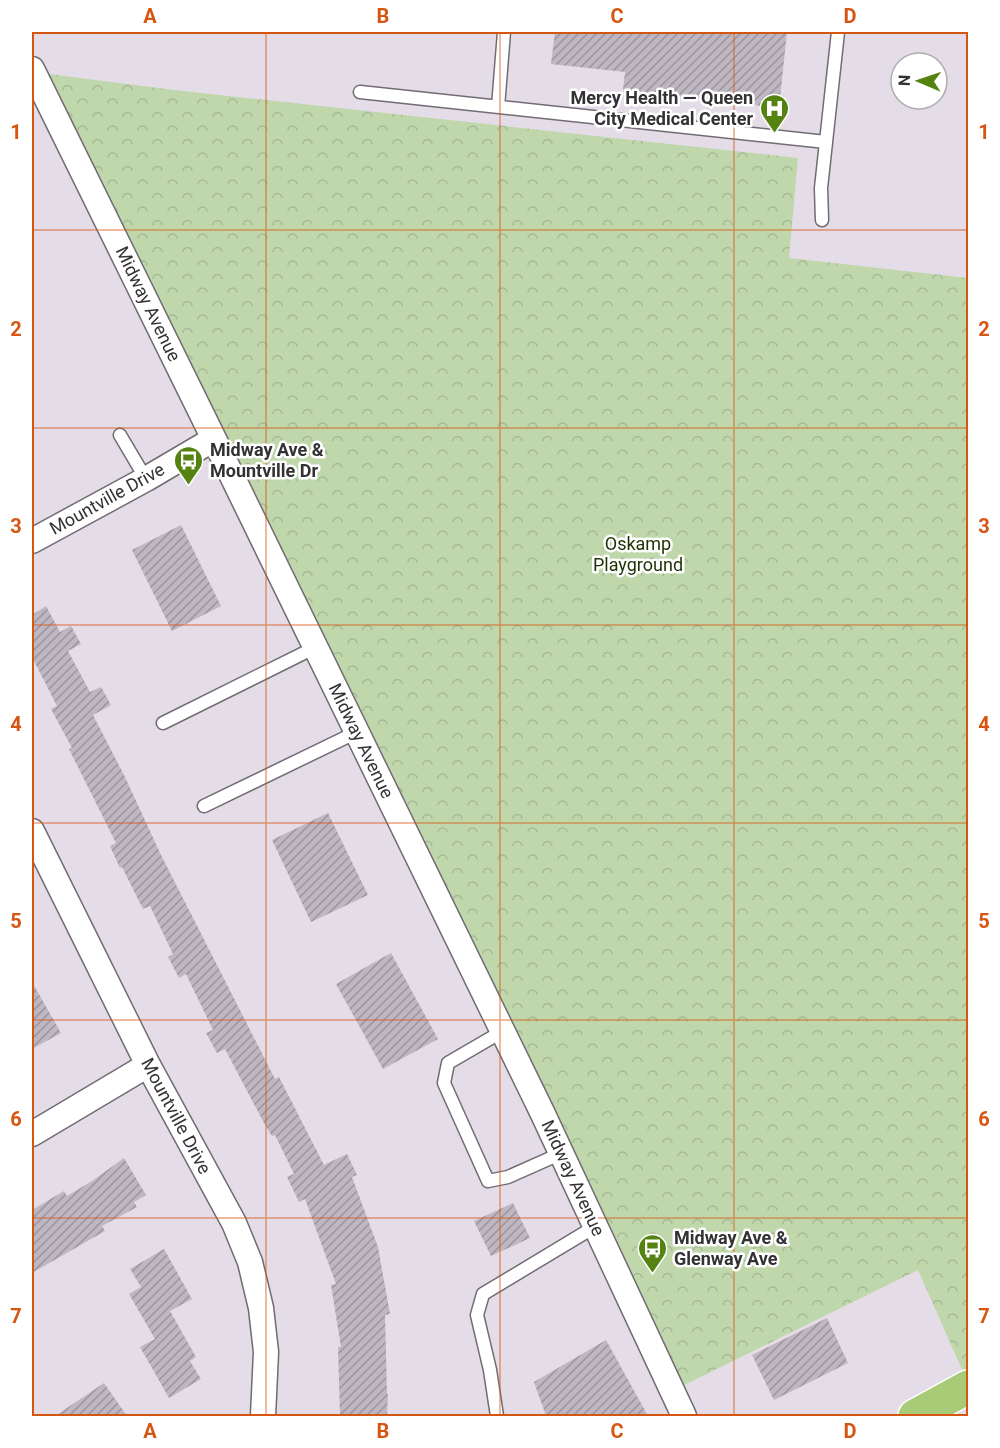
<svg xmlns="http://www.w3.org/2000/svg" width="1000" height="1448" viewBox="0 0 1000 1448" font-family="Roboto,sans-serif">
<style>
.forest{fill:url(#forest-crowns)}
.building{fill:url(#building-hatch)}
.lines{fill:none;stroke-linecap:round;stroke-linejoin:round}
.lane-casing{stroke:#716b74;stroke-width:15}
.street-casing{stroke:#716b74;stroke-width:27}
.primary-casing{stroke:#fff;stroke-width:36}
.lane{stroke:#fff;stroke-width:12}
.street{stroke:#fff;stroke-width:24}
.primary{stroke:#a8cb78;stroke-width:33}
.grid{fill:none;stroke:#d65510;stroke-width:1.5;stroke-opacity:0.55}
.labels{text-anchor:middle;stroke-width:5;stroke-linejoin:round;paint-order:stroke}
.poi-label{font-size:18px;font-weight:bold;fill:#343135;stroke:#fff;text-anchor:start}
.street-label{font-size:18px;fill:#343135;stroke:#fff}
.park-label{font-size:18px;fill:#1d3203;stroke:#fff}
.neatline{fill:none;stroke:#d65510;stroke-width:2}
.grid-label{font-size:20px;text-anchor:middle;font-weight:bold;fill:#d65510}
</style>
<defs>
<pattern id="forest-crowns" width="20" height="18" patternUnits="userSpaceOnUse" patternTransform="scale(1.5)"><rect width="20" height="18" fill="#c0d7ac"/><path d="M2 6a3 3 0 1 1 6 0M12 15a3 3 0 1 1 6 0" fill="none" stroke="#a6b995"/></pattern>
<pattern id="building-hatch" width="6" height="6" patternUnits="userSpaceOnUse" patternTransform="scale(1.5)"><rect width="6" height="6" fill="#beb6c1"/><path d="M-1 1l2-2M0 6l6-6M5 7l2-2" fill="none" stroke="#9b959e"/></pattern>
</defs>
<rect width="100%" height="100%" fill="#e4dce7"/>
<!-- forest -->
<path class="forest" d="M33,72l141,18 624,68 -9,100 179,20v1105l-50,-113 -246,121z"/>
<!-- building -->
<path class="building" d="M555,32h232l-8,76 -156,-18 2,-18 -74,-8z
M181,525l40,81 -49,25 -40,-81z
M46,606l14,26 11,-6 10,18 -13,7 22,41 11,-5 10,18 -18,10 32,62 36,78 114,224 4,-2 45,88 23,-11 10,21 -5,2 26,70 12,67 -5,1 2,79h1l-1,22h-47l-2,-69h3l-10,-62 5,-1 -31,-85 -6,3 -12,-25 7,-3 -19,-39 -3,1 -7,-11 -40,-76 -8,4 -11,-20 7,-3 -27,-56 -7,4 -11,-21 5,-3 -23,-48 -7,3 -21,-42 -2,1 -10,-22 6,-3 -47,-94 3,-1 -21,-39 6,-3 -25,-49v-42z
M328,813l40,82 -57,27 -39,-82z
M391,953l47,86 -55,30 -47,-85z
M32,982l29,51 -29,16z
M124,1158l22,37 -12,7 3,5 -35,19 3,5 -73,42v-63l32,-19 3,5 25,-15z
M513,1203l17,35 -39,18 -17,-35z
M164,1249l28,50 -22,12 26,46 -6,4 11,18 -32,19 -29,-51 15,-8 -26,-45 12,-7 -11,-18z
M827,1318l21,45 -74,37 -22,-45z
M606,1340l42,76h-102l-12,-34z
M104,1383l23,33h-72z"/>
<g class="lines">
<defs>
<path id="lane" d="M360,92l466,50
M498,107l6,-75
M822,220l-1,-32 17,-156
M120,435l26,44
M163,723l153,-76
M204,806l153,-74
M503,1031l-55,32 -4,20 44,98 20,-4 54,-24
M497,1416l-7,-46 -13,-55 6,-21 113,-68"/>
<path id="street" d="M32,69l182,370 328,673 142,304
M32,541l114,-62 68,-40
M32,831l116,234 86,158 16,39 11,46 5,44 -3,64
M32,1134l116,-69"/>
<path id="primary" d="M915,1416l53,-29"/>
</defs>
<!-- lane casing -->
<use href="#lane" class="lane-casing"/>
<!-- street casing -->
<use href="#street" class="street-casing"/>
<!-- primary casing -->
<use href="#primary" class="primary-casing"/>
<!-- lane -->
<use href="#lane" class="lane"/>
<!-- street -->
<use href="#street" class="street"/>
<!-- primary -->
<use href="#primary" class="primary"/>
</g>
<!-- grid -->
<path class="grid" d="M266,32v1384M500,32v1384M734,32v1384M32,230h936M32,428h936M32,625h936M32,823h936M32,1020h936M32,1218h936"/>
<!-- icons -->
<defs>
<symbol id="hospital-pin" viewBox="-11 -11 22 30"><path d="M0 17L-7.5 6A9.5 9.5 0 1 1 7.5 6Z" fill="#548312" stroke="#fff"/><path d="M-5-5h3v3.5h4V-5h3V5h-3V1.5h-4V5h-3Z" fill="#fff"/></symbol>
<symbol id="bus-pin" viewBox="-11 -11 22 30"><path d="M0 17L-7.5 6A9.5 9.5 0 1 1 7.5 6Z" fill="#548312" stroke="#fff"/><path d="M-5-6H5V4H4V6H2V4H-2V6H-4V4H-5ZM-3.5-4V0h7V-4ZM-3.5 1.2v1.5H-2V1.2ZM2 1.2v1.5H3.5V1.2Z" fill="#fff"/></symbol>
</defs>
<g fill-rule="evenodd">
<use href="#hospital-pin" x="758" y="92" width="33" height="45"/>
<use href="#bus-pin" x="172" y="444" width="33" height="45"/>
<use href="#bus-pin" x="636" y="1232" width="33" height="45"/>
</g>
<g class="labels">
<!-- poi labels -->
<g class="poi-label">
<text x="753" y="104" text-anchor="end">Mercy Health — Queen<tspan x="753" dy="21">City Medical Center</tspan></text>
<text x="210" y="456">Midway Ave &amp;<tspan x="210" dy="21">Mountville Dr</tspan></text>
<text x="674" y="1244">Midway Ave &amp;<tspan x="674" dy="21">Glenway Ave</tspan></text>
</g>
<!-- street labels -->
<g class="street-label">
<text transform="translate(148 304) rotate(64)" y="6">Midway Avenue</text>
<text transform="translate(107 499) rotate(-29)" y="6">Mountville Drive</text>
<text transform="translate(361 741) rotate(64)" y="6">Midway Avenue</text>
<text transform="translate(176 1116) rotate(62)" y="6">Mountville Drive</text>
<text transform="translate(573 1178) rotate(65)" y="6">Midway Avenue</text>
</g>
<!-- park labels -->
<g class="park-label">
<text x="638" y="550">Oskamp<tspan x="638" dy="21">Playground</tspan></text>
</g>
</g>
<!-- border -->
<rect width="1000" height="1448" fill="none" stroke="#ffffff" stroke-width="66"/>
<!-- north arrow -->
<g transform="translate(919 81) rotate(272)"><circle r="28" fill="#ffffff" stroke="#aeadae" stroke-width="1.5"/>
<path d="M0-4.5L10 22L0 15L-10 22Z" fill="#548312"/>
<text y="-9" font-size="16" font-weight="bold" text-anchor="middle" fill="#343135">N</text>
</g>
<rect x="33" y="33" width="934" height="1382" class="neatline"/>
<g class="grid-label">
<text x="150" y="23">A</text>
<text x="383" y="23">B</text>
<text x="617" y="23">C</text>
<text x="850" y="23">D</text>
<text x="16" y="139">1</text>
<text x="984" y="139">1</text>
<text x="16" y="336">2</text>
<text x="984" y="336">2</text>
<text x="16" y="533">3</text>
<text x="984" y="533">3</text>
<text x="16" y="731">4</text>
<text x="984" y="731">4</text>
<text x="16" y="928">5</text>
<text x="984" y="928">5</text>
<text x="16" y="1126">6</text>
<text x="984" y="1126">6</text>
<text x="16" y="1323">7</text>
<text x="984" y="1323">7</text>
<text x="150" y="1438">A</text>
<text x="383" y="1438">B</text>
<text x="617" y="1438">C</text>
<text x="850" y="1438">D</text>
</g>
</svg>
